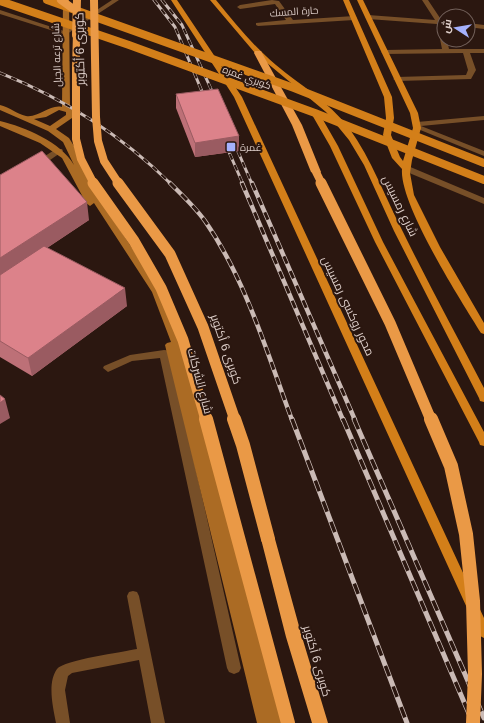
<svg xmlns="http://www.w3.org/2000/svg" width="484" height="723" viewBox="0 0 484 723" font-family="Arial,Cairo,sans-serif">
<style>
.lines{fill:none;stroke-linecap:round;stroke-linejoin:round}
.service{fill:#774f28;fill-rule:evenodd}
.minor{fill:#774f28;fill-rule:evenodd}
.tertiary{fill:#774f28;fill-rule:evenodd}
.secondary{fill:#ab6b24;fill-rule:evenodd}
.primary{fill:#d37f19;fill-rule:evenodd}
.motorway{fill:#ea9946;fill-rule:evenodd}
.rail-far2-casing{stroke:#cabab5;stroke-width:3}
.rail-far1-casing{stroke:#cabab5;stroke-width:4.5}
.rail-casing{stroke:#cabab5;stroke-width:5}
.rail-far2{stroke:#2b1710;stroke-width:2;stroke-dasharray:6;stroke-linecap:butt}
.rail-far1{stroke:#2b1710;stroke-width:3;stroke-dasharray:8;stroke-linecap:butt}
.rail{stroke:#2b1710;stroke-width:3.5;stroke-dasharray:11;stroke-linecap:butt}
.primary-bridge{stroke:#d37f19;stroke-width:8}
.motorway-bridge-far2{stroke:#ea9946;stroke-width:8}
.motorway-bridge-far1{stroke:#ea9946;stroke-width:11}
.motorway-bridge{stroke:#ea9946;stroke-width:14}
.wall{fill:#bd7077}
.shaded-wall{fill:#9a5b61}
.building{fill:#dc828a;stroke:#9a5b61}
.poi-dot{fill:#a5b1fc;stroke:#2b1710;stroke-width:1.5}
.labels{text-anchor:middle;stroke-width:4;stroke-linejoin:round;paint-order:stroke}
.far-street-label{font-size:10px;fill:#ddcec9;stroke:#2b1710}
.far-poi-label{font-size:10px;fill:#ddcec9;stroke:#2b1710;text-anchor:start}
.street-label{font-size:12px;fill:#ddcec9;stroke:#2b1710}
</style>
<rect width="100%" height="100%" fill="#2b1710"/>
<g class="lines">
<!-- service -->
<path class="service" d="M164,350l10,1 1,2 -1,2 -4,1 71,312 -2,4 -5,2 -5,-2 -2,-4 -67,-310 -28,3 -24,11 -5,-4 1,-2 26,-11z
M133,591l4,1 2,4 26,127h-14l-12,-63 -67,13 -4,3 -3,14 5,33h-14c-3,-16 -9,-40 1,-54 7,-9 66,-17 80,-20l-10,-53 2,-4z"/>
<!-- minor -->
<path class="minor" d="M272,0l7,1 14,19 61,-4 3,2 -3,2 -96,6 -2,-1v-2l30,-3 -11,-16 -35,5 -3,-2 3,-2z
M422,0h6l14,21h2v19h3l2,9h35v4h-14l6,17 -5,9 -74,2 -4,-2 4,-2 69,-2 2,-5 -5,-17 -79,1 -3,-2 3,-2 58,-1 -5,-25 -69,-5 -3,-2 3,-2 67,5z
M0,10l67,22 1,1 -5,1 -63,-20z
M468,23l16,2v4l-16,-2z
M484,116v4l-63,6 63,25v5l-71,-29 1,-5h3z
M56,149h6l1,2 -23,16h-6v-4z
M402,166h6l76,32v6l-82,-34z"/>
<!-- tertiary -->
<path class="tertiary" d="M112,0h7l-52,34 -5,-1z"/>
<!-- secondary -->
<path class="secondary" d="M63,0h6l1,108 3,2 1,4 -2,4 -16,11 13,9 5,8 11,28 11,20 64,96 8,15 18,52 98,366h-27l-92,-378 2,-2 4,-1 -19,-50 -58,-89 -4,3 -4,-3 -24,-45 -22,-15 -40,-17v-5c25,6 61,21 74,44l-11,-23 -15,-11 -48,-21v-5c9,2 17,9 26,11 13,2 24,-12 36,-9zM59,110l7,2v3l-16,11 -16,-7 12,-2z"/>
<!-- primary -->
<path class="primary" d="M171,0h6l65,97 242,521v20l-4,-2 -2,-4 -244,-535z
M210,0h6c19,23 37,46 60,65 24,20 53,37 73,63 23,32 36,69 54,104 26,53 54,104 81,156v14l-4,-1 -1,-3 -85,-167 -30,-66 -15,-25 -23,-28 -71,-59z
M343,0h6l43,97 2,21 -3,17 9,22 3,4 10,-33 -3,-15 -53,-113h6l55,113 3,15 -9,32 -2,13 4,22 26,52 44,76v11l-3,-1c-20,-32 -82,-129 -79,-164l-10,-11 -9,-23 3,-17 -2,-21z
M312,111h6l20,35 45,96 101,190v14l-4,-1 -1,-3 -104,-200 -45,-96 -19,-33z"/>
<!-- motorway -->
<path class="motorway" d="M73,33h3l4,2v33l-4,3 -4,-3z
M255,51h6l1,2 40,72 19,47 -2,2 -3,1 -5,-3 -19,-47 -38,-72z
M268,533l5,2 2,4 27,98 26,86h-16l-26,-86 -25,-98 2,-4z"/>
<defs>
<path id="rail-far2" d="M154,0l21,27 31,74
M162,0l20,25 34,75
M0,73c65,26 121,62 171,111
M233,140l19,44
M225,143l18,41"/>
<path id="rail-far1" d="M170,183c12,12 25,24 35,38 41,59 62,132 87,199
M242,183l101,237
M252,183l103,237"/>
<path id="rail" d="M292,419l115,304
M343,419l130,304
M354,419l130,299"/>
</defs>
<!-- rail-far2 casing -->
<use href="#rail-far2" class="rail-far2-casing"/>
<!-- rail-far1 casing -->
<use href="#rail-far1" class="rail-far1-casing"/>
<!-- rail casing -->
<use href="#rail" class="rail-casing"/>
<!-- rail-far2 -->
<use href="#rail-far2" class="rail-far2"/>
<!-- rail-far1 -->
<use href="#rail-far1" class="rail-far1"/>
<!-- rail -->
<use href="#rail" class="rail"/>
<!-- primary-bridge -->
<path class="primary-bridge" d="M47,0l247,88 190,75
M0,1l129,44 186,68 169,67"/>
<!-- motorway-bridge-far2 -->
<path class="motorway-bridge-far2" d="M61,0l11,8
M94,0l2,117 2,24 6,20 15,23
M76,35l1,-35
M76,68v71l5,20 13,25
M316,172l6,12"/>
<!-- motorway-bridge-far1 -->
<path class="motorway-bridge-far1" d="M93,183l41,58 27,47 22,52 23,80
M118,183l52,71 33,73 32,93
M321,183l69,140 41,97"/>
<!-- motorway-bridge -->
<path class="motorway-bridge" d="M206,419l82,304
M234,419l9,26 25,94
M431,419l20,47 15,68 7,67 2,73 -2,49"/>
</g>
<!-- wall -->
<path class="wall" d="M176,94l63,42v15l-44,6 -19,-49z
M0,175l89,45 -42,28 80,58 -95,70 -32,-19z"/>
<!-- shaded-wall -->
<path class="shaded-wall" d="M239,136v15l-44,6v-14z
M87,202l2,18 -89,59v-21z
M125,288l2,18 -95,70 -4,-18z
M5,399l5,19 -10,6v-21z"/>
<!-- building -->
<path class="building" d="M218,89l21,47 -44,7 -19,-49z
M42,151l45,51 -87,56v-83z
M44,246l81,42 -97,70 -28,-17v-66z
M0,395l5,4 -5,4z"/>
<!-- markers -->
<rect class="poi-dot" x="226" y="142" width="10" height="10" rx="2"/>
<g class="labels">
<!-- far-street labels -->
<g class="far-street-label">
<text transform="translate(294 11) rotate(-4)" y="4">حارة المسك</text>
<text transform="translate(56 55) rotate(-92)" y="4">شارع ترعه الجبل</text>
<text transform="translate(247 77) rotate(20)" y="4">كوبري غمره</text>
</g>
<!-- far-poi labels -->
<g class="far-poi-label">
<text x="240" y="151">غمرة</text>
</g>
<!-- street labels -->
<g class="street-label">
<text transform="translate(80 49) rotate(-91)" y="4">كوبرى 6 أكتوبر</text>
<text transform="translate(400 206) rotate(64)" y="4">شارع رمسيس</text>
<text transform="translate(348 306) rotate(65)" y="4">محور روكسى رمسيس</text>
<text transform="translate(226 349) rotate(71)" y="4">كوبرى 6 أكتوبر</text>
<text transform="translate(200 381) rotate(75)" y="4">شارع الشركات</text>
<text transform="translate(317 661) rotate(74)" y="4">كوبرى 6 أكتوبر</text>
</g>
</g>
<!-- north arrow -->
<g transform="translate(456 28) rotate(282)"><circle r="19" fill="#2b1710" stroke="#72605a"/>
<path d="M0-3L7 15L0 10L-7 15Z" fill="#a5b1fc"/>
<text y="-6" font-size="11" font-weight="bold" text-anchor="middle" fill="#ddcec9">ش</text>
</g>
</svg>
